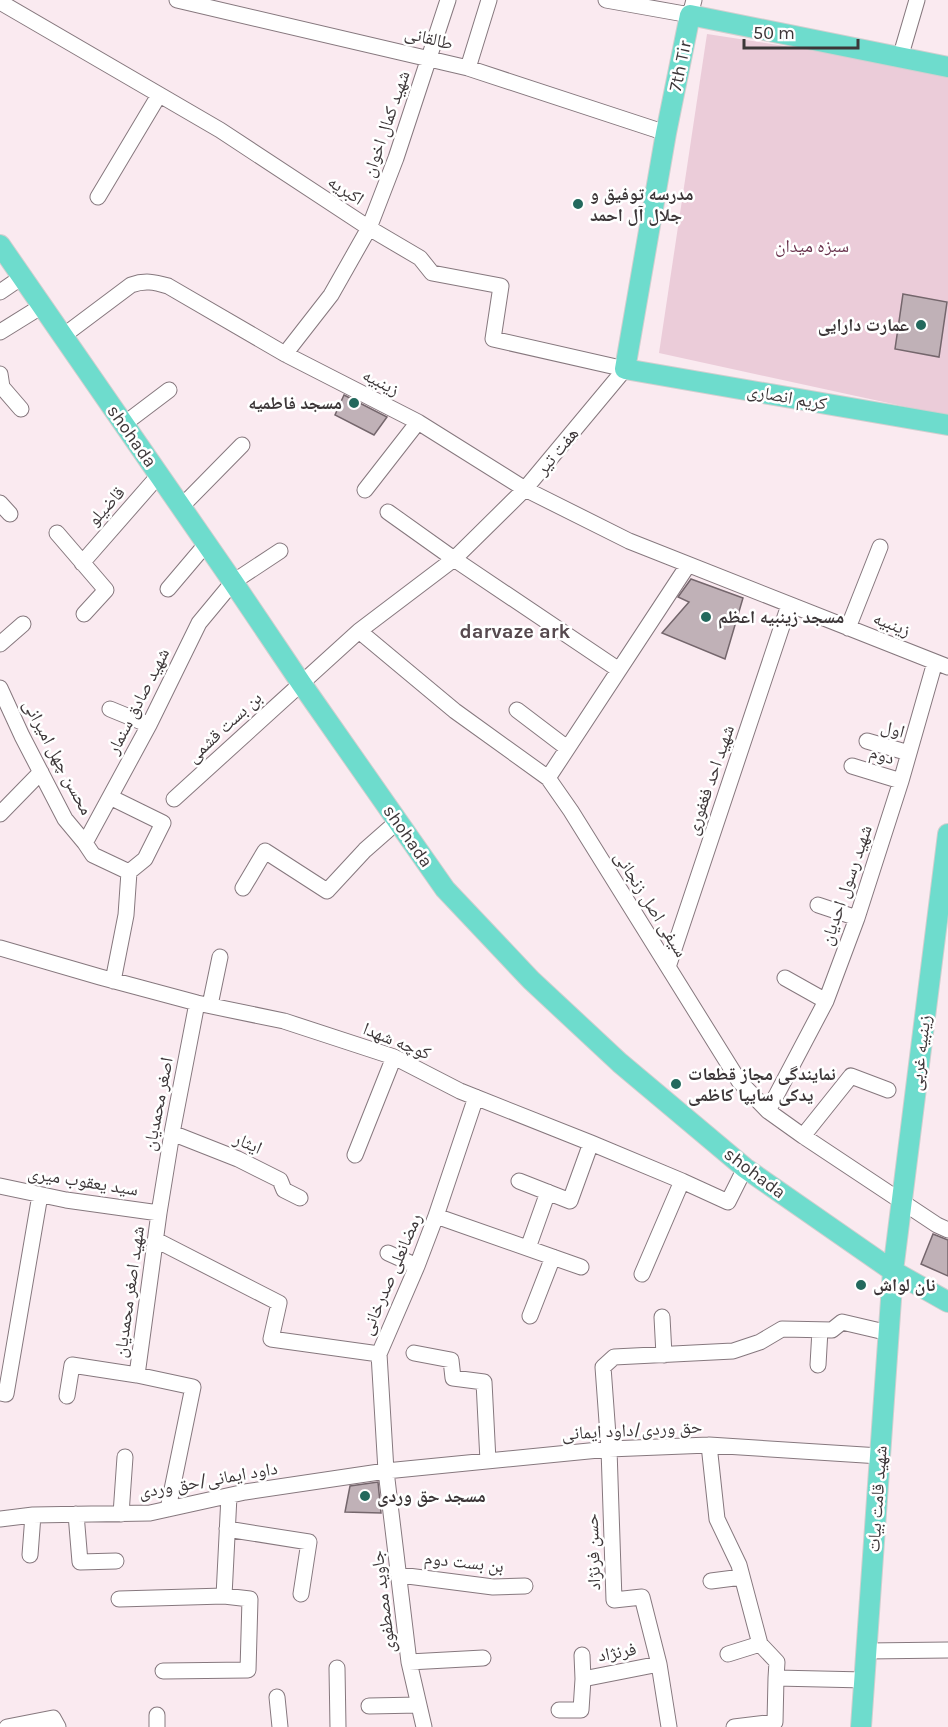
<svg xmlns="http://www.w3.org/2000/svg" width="948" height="1727" viewBox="0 0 948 1727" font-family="Karla,'Noto Naskh Arabic',sans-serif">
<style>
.green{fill:#ebccd9}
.building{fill:#c0b1b7;stroke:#74666c;stroke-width:1.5}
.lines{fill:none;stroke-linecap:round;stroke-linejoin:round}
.minor-casing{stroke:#86787e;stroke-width:17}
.major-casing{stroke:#d0cfcf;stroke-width:22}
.minor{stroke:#fff;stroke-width:15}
.major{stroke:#6edccd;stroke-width:20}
.poi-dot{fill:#23695d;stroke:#fff;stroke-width:2}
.labels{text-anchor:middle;stroke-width:5;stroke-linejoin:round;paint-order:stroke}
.street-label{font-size:18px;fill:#3c3638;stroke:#fff}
.poi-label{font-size:18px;font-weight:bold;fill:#3c3638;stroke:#fff;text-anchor:start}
.park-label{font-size:18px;fill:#69334d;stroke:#fff}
.neighbourhood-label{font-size:20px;font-weight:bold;fill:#56494e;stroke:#fff}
</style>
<rect width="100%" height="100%" fill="#faeaf0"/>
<!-- green -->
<path class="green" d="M707,34l241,37v345l-289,-63z"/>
<!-- building -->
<path class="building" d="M903,294l44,8 -8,55 -44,-8z
M344,395l43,22 -13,18 -39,-20z
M691,579l52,19 -18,61 -63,-26 27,-31 -11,-5z
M933,1234l15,6v36l-27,-12z
M378,1482l3,31 -36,-1 5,-26z"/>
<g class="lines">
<defs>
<path id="minor" d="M177,0l291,68 198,65
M606,0l84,15 4,-15
M0,2l220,128 149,98 51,30 12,15 69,13 -8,53 132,30 -100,120 -71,70 -95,72 -185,168
M900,58l17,-58
M468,68l21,-68
M98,197l61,-102
M0,292l22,-15
M0,332l42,-26
M63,336l68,-51c14,-5 23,-3 37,1l117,68 133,68 107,67 104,52 319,126
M285,354l46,-59 38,-67 27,-70 52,-158
M0,374l2,13 19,22
M124,424l45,-34
M365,490l53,-68
M0,503l10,11
M181,507l61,-62
M388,512l66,47 165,111
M57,533l49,57 -22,24
M82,563l77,-88
M168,589l39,-46
M848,628l32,-81
M359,631l96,80 93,67 23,33 168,270 29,30 35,25 134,89 11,5
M0,644l23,-20
M0,688l22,48 43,83 20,24 8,12 36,17 -3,43 -13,66
M110,709l39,16
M517,710l50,38
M867,741l42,12
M852,766l49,15
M548,778l140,-213
M110,797l53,26 -18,36 -16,13
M0,814l41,-42
M85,843l64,-118 50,-102 34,-41 47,-31
M243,888l22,-37 62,40 38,-41 33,-29
M818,905l39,13
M0,948l100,29 97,26 87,18 110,36 66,34 131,52 91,38 46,21 17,-34
M668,967l121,-362
M785,978l41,23
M210,1005l10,-48
M768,1111l58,-110 31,-83 44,-137 34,-119
M172,1133l66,26 42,21 4,10 16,8
M803,1136l48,-60 37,14
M355,1155l39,-98
M519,1181l51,20 21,-58
M0,1186l66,14 93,13
M436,1216l145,51
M156,1240l123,63 -8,36 108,15
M528,1248l20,-56
M388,1253l29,13
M642,1274l40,-93
M530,1316l23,-59
M662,1317l2,38
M414,1353l37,7 2,18 31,4 4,79
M818,1365l2,-35
M0,1393l6,1 34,-199
M67,1396l5,-31 65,10
M709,1445l8,74 22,46 21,79 17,18 -1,16
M168,1509l25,-122 -56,-12 22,-162 13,-80 25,-130
M76,1514l4,48 36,-1
M121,1514l4,-57
M0,1519l33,-4 117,-2 95,-21 141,-21 223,-22 100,-4 171,11
M227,1529l82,13 -8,52
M30,1555l3,-40
M400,1575l93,12 32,-1
M711,1581l31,-4
M224,1596l5,-100
M119,1599l105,-3 26,3 -2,71 -85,1
M867,1651l81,-1
M728,1654l32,-10
M409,1662l74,-4
M337,1668l1,59
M583,1679l76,-15
M277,1697l3,30
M369,1706l50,-1
M559,1710h22l2,-31 -1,-24
M157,1715v12
M7,1727l46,-9 5,9
M424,1727l-15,-65 -23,-191 -7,-117 38,-88 19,-50 40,-119
M669,1727l-10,-63 -17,-67 -28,3 -5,-151 -6,-82 11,-10 119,-6 27,-9 22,-13 50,1 10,-8 47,11
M734,1727l41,-5 1,-44 89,2"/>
<path id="major" d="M948,67l-258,-52 -24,118 -41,236 323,56
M0,245l233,337 68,101 144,206 86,91 89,83 125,105 148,103 55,31
M861,1727l32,-456 55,-437"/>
</defs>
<!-- minor casing -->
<use href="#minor" class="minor-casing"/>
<!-- major casing -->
<use href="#major" class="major-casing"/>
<!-- minor -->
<use href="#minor" class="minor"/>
<!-- major -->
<use href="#major" class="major"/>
</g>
<!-- markers -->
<g class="poi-dot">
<circle cx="578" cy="204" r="6"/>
<circle cx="921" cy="325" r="6"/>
<circle cx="354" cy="403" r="6"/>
<circle cx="706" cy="617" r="6"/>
<circle cx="676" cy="1084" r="6"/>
<circle cx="861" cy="1285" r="6"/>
<circle cx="365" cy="1496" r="6"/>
</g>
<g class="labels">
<!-- street labels -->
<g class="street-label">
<text transform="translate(429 38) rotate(14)" y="6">طالقانی</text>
<text transform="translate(680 66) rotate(-78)" y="6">7th Tir</text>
<text transform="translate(386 124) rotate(-71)" y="6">شهید کمال اخوان</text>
<text transform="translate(346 190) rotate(33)" y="6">اکبریه</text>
<text transform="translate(381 382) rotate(27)" y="6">زینبیه</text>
<text transform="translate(787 397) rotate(10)" y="6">کریم انصاری</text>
<text transform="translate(132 436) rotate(55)" y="6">shohada</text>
<text transform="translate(557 451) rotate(-50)" y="6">هفت تیر</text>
<text transform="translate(106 506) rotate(-48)" y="6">قاضیلو</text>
<text transform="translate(892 624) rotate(22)" y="6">زینبیه</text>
<text transform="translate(138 701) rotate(-63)" y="6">شهید صادق سنمار</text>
<text transform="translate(224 727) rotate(-43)" y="6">بن بست قشمی</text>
<text transform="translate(893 729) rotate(16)" y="6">اول</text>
<text transform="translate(882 755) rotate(17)" y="6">دوم</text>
<text transform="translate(58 757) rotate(62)" y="6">محسن چهل امیرانی</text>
<text transform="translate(710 780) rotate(-71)" y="6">شهید احد فغفوری</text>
<text transform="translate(408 836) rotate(55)" y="6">shohada</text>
<text transform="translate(846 885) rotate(-71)" y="6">شهید رسول احدیان</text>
<text transform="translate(651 904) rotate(58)" y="6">سیفی اصل زنجانی</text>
<text transform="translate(397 1041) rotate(22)" y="6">کوچه شهدا</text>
<text transform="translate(920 1053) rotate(-83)" y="6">زینبیه غربی</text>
<text transform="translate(158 1104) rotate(-79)" y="6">اصغر محمدیان</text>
<text transform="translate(248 1143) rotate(24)" y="6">ایثار</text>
<text transform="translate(755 1173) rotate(37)" y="6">shohada</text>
<text transform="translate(83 1181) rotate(9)" y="6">سید یعقوب میری</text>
<text transform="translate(391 1274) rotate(-67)" y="6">رمضانعلی صدرخانی</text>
<text transform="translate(129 1292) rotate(-82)" y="6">شهید اصغر محمدیان</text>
<text transform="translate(632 1430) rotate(-3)" y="6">حق وردی/داود ایمانی</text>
<text transform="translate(208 1480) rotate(-10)" y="6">داود ایمانی/حق وردی</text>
<text transform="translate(877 1499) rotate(-86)" y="6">شهید قامت بیات</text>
<text transform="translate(593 1552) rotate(-92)" y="6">حسن فرنژاد</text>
<text transform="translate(464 1562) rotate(6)" y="6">بن بست دوم</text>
<text transform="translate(383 1602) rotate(-97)" y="6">جاوید مصطفوی</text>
<text transform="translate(617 1652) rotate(-11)" y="6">فرنژاد</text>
</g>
<!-- poi labels -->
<g class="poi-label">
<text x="590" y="200">مدرسه توفیق و<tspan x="590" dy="21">جلال آل احمد</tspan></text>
<text x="909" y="331" text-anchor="end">عمارت دارایی</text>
<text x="342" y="409" text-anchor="end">مسجد فاطمیه</text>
<text x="718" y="623">مسجد زینبیه اعظم</text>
<text x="688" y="1080">نمایندگی مجاز قطعات<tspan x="688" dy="21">یدکی سایپا کاظمی</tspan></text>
<text x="873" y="1291">نان لواش</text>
<text x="377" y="1502">مسجد حق وردی</text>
</g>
<!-- park labels -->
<g class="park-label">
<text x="812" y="252">سبزه میدان</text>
</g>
<!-- neighbourhood labels -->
<g class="neighbourhood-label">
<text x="515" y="638">darvaze ark</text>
</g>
</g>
<!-- scale -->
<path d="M744 39v9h114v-9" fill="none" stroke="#3c3638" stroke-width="3"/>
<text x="753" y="39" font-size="18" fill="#3c3638" stroke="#ffffff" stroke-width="4.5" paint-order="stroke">50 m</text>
</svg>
